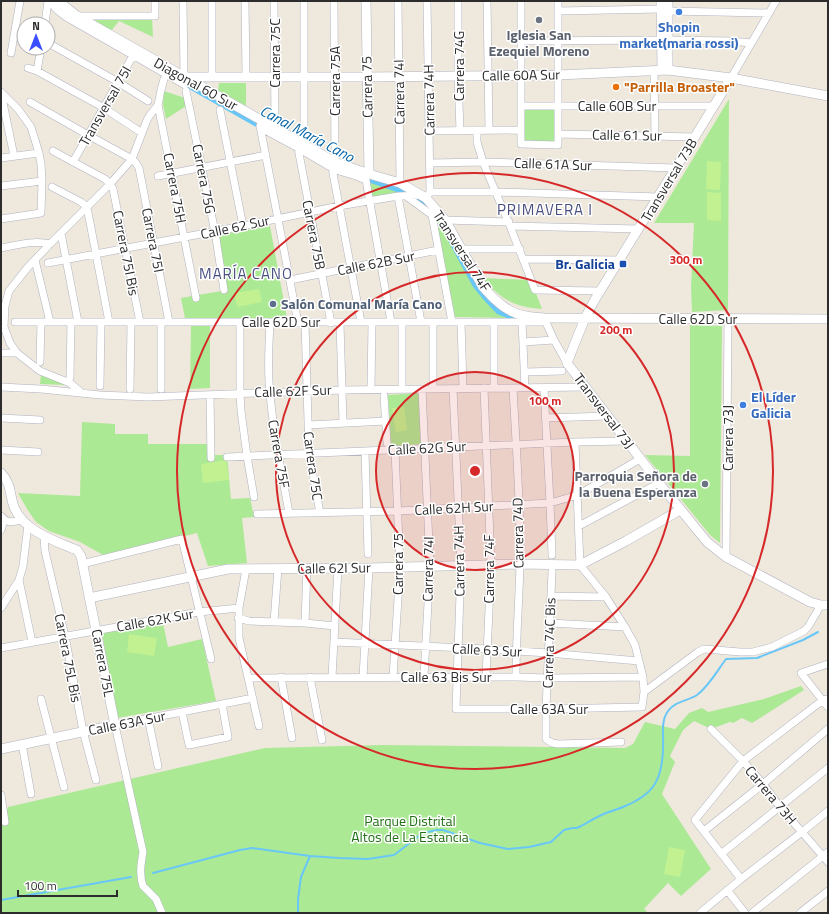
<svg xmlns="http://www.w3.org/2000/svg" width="829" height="914" viewBox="0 0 829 914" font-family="'Titillium Web',sans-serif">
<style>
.green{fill:#ace995}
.pitch{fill:#c1f190}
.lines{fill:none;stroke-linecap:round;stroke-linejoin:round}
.stream{stroke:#69c7f7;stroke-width:2}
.canal{stroke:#69c7f7;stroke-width:7}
.minor-casing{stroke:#b1b2c0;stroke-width:8}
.tertiary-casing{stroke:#b1b2c0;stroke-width:10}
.minor{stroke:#fff;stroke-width:7}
.tertiary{stroke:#fff;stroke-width:9}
.ring{fill:none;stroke:#d62828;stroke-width:2}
.shop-dot{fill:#3f7fe0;stroke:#fff;stroke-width:1.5}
.worship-dot{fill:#6b7280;stroke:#fff;stroke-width:1.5}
.food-dot{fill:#e8710a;stroke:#fff;stroke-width:1.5}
.transit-dot{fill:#1a4fb4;stroke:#fff;stroke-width:1.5}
.service-dot{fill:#5c6f8a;stroke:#fff;stroke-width:1.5}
.labels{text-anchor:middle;stroke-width:3;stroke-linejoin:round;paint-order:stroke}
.shop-label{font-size:14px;font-weight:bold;fill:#366cbe;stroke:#fff}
.worship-label{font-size:14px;font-weight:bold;fill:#5b616d;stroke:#fff}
.street-label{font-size:14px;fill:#2c2c2c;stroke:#fff}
.food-label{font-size:14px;font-weight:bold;fill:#c56008;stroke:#fff;text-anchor:start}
.transit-label{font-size:14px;font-weight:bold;fill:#164399;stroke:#fff;text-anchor:end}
.service-label{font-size:14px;font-weight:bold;fill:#4e5e75;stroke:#fff;text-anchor:start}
.park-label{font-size:14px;fill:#216f15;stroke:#fff}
.water-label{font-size:15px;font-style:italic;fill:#0463a7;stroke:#fff}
.neighbourhood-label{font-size:15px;letter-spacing:1px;fill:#484e80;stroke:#fff}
.centre{fill:#d62828;stroke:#fff;stroke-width:2}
.ring-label{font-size:12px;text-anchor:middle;font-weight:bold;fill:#d62828;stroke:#fff;stroke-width:3;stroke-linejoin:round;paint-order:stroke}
</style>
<rect width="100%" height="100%" fill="#eee8dd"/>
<!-- green -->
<path class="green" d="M90,18h62l1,19 -34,-16 -8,10z
M219,83h27v23l-28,-15z
M164,91l21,7 1,8 -20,13 -3,-14z
M729,99l-1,211 -36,2 -1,-25 3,-64h-40z
M525,109l30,1v32h-31z
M369,179l38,13 -35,6z
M433,209l10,15 33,61 23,26 17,7 -61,-1z
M270,226l17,92h-102l-4,-20 46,-8 -9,-55z
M483,278l48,2 11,29c-28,-2 -42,-10 -59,-31z
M690,325l32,1 -2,217 -10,-8 -65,-80 45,1z
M191,326h19v62l-20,1z
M41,374l26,11 -27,-1z
M419,393l3,51 -31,2 -3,-51z
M82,422l33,2v10h33v10h63v11h16l4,44 19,-1 4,19 -12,1 5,45 -39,3 -11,-33 -92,23 -25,-14 -31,-11 -13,-9 -9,-13 -9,-16 62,3z
M163,623l5,24 34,-8 14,62 -99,17 -15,-85z
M801,686l3,4 -52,33 -10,-5 -9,5 -3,-1 -19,7 -17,-8 -11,9 -13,26 5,6 -13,32 49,75 -30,27 -13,-13 -24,26 4,4h-647v-85l7,-21 257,-59 118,-3 242,3 8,-4 12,-22 30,7 14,-16 13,-5 6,4 56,-13z"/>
<!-- pitch -->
<path class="pitch" d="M707,161l14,1 -1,28 -14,-1z
M707,192l14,1v28l-14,-1z
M259,289l3,13 -25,5 -3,-14z
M404,407l3,23 -11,2 -4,-24z
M226,460l3,20 -26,3 -2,-19z
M129,634l28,4 -3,18 -27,-4z
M669,847l16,3 -5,27 -16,-3z"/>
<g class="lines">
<!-- stream -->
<path class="stream" d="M153,873l87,-23 12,-2 58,8 29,2 29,1 26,-4 29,-22 14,-3h6l37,13 28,6 21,-2 22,-5 13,-12 8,-2h5c10,-5 19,-11 29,-15 6,-2 12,-4 17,-6 30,-12 39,-26 40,-58 1,-12 -3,-27 5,-38 7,-10 20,-10 29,-16 12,-9 20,-24 29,-36l31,-1 46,-18 15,-8
M1,900l130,-23
M298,913v-14l3,-22 9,-21"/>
<!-- canal -->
<path class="canal" d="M182,81l74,42
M361,176l46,16 26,17
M451,239l25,46 9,11 14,15 17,7"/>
<defs>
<path id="minor" d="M50,1l7,9 9,7 119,68
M183,1l1,76
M245,1l1,76
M274,1l1,127
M304,1v144
M334,1l1,161
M398,1l2,182
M427,1l3,191 -2,3
M458,1v75l2,55
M487,1l2,129
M521,1v143l37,1v-144
M558,11l103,-2
M668,11l101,2
M79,16h76v-15
M45,24l3,-23
M668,40l63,1 20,2
M521,41l141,-1
M48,43l70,39 30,19
M11,53l9,-52
M28,68l9,3 67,37 38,25
M37,71l4,-23
M654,71l1,65
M212,77v-76
M731,78l45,-77
M164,79l-3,11 -3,15 38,193
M186,91l29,141 9,58
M1,92l17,17 13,18 8,26 2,11 1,17 -1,32 -40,6
M1,93l13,63
M30,102l58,33 44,24 4,4 3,5 30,154
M521,106h193
M220,110l23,116
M260,126l38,197
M261,128l37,20 34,20 7,3 17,5 10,4 25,142
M429,131l92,-1
M477,131v11l6,20 27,64 25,64 65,1
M558,134l137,3
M298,148l33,175
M53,151l52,28 5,5 3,5 27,133
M1,158l38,-5
M73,162l62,-110
M430,163l53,-1 193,6
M332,168l29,154
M158,176l108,-21
M1,186l41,-5
M52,187l29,15 6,5 22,115
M430,192h67l162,5
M398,196l23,126
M406,196l26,19 20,107
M445,220l64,2
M510,226l129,3
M61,233l17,89
M1,248c16,-3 33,-8 49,-4
M462,249h58
M523,259l97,1
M35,260l15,62
M48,263l195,-37 96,-20 59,-10 24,-1
M290,280l148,-30
M544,318l10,22 13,23
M15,322h531
M240,322v71l1,18 6,45 7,41
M270,322c-1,24 -3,47 0,71 3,40 12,80 19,120
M433,322v67
M461,322l2,66
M494,322v66
M522,322l3,66
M305,323l4,131 11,59
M340,323l3,100
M523,342l31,-2
M1,353h16
M40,362l1,-40
M525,372l37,-1
M70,378l1,-56
M100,386l1,-64
M1,387l40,2 59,6 48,2 194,-7 244,-3
M484,388l7,176 -5,113
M513,388c3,59 8,118 7,176 -1,38 -4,76 -4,113
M544,388l6,115 2,52
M130,389l1,-67
M161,389v-67
M371,389l1,-67
M402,389v-67
M422,389l8,177 -6,111
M453,389l8,176 -5,144h90l96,-2 2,-15 -1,-15 -8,-32 -10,-18 -19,-30 -26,-32 -5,-123
M82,393l-12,-10 -30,-12 -23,-18 -7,-10 -6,-16 1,-21 4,-15 19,-24 22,-23 60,-60 22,-25 15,-39 3,-5 8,-10
M210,395l1,63
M384,396l3,47
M1,418l39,2
M545,418l62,-2
M308,425l78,-4
M1,450l37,2
M365,451l3,103
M227,457l348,-15 51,-1
M257,514l141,-3 152,-8 28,-8 62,-36
M1,516c6,8 12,6 21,4
M579,526l80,-43
M1,530l3,-10
M44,536l1,15 20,85 18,95 13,49
M726,557l2,-238
M82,564l100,-25 29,120
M246,569l-7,39v30l20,88
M552,571l-6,138v30l6,4 6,1 63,-2
M19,580l13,62
M551,596l55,1
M1,608l18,-28 4,-14 5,-41
M238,618l11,3 56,2 30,3
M274,622l4,-54
M305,623l2,-55
M550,623l75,4
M334,642l153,7 61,4 91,8
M1,648l198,-36 40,-4
M828,664l-27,9 27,34
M281,677l11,61
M310,677l12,63
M332,677l6,-109
M363,677l6,-109
M393,677l7,-110 -5,-117
M249,678l267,-1 31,1 96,-1
M644,692l54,-40 6,-3 36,3h13l19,-5 32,-16 4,-4 13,-22
M41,699l23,88
M182,712l7,33 39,-8 -6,-33
M148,718l10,48
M711,729l32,32 20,23 17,23 48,55
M22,744l9,50
M1,795l4,27
M704,831l59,-47 65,-55
M721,854l107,-86
M741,879l-46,-59 48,-59 80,-61 5,-1
M727,890l18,23
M162,913l-6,-14 -13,-13c-4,-11 -2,-23 0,-34l-28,-127 138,-27
M700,913l41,-34 61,-47 26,-21
M752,913l76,-61
M800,913l28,-22"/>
<path id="tertiary" d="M58,1l19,15 258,146 34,12 31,9 26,15 19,22 38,67c8,9 18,20 30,25 9,5 21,5 31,6l284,1
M366,1l3,173
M661,1l1,69
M668,1v69
M185,77h182l191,-2 110,-5 63,8 97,18
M731,78l-137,223 -9,17 -18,45 92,120 48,59 19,15 84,45 11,3h7
M1,473c11,12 8,20 13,34 10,24 39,33 60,42l3,1 4,6 34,169 -114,24
M89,598l139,-29 141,-1 151,-4 60,1 46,-24 54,-31"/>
</defs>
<!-- minor casing -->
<use href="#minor" class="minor-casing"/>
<!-- tertiary casing -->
<use href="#tertiary" class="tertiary-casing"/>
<!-- minor -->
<use href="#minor" class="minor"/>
<!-- tertiary -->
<use href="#tertiary" class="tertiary"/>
</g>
<!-- distance rings -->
<circle cx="475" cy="471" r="99" fill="#d62828" fill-opacity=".12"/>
<g class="ring">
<circle cx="475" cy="471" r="99"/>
<circle cx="475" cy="471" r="199"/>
<circle cx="475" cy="471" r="298"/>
</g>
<!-- markers -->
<g class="shop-dot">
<circle cx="679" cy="12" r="4"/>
<circle cx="743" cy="405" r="4"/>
</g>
<g class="worship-dot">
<circle cx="539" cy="20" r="4"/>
<circle cx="705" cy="484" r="4"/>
</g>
<circle class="food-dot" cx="616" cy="87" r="4"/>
<rect class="transit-dot" x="619" y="260" width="8" height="8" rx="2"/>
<circle class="service-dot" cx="273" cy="304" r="4"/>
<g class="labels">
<!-- shop labels -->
<g class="shop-label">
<text x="679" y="32">Shopin<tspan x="679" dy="16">market(maria rossi)</tspan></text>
<text x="751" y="402" text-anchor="start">El Líder<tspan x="751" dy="16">Galicia</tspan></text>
</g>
<!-- worship labels -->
<g class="worship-label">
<text x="539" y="40">Iglesia San<tspan x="539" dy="16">Ezequiel Moreno</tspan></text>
<text x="697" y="481" text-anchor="end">Parroquia Señora de<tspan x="697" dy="16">la Buena Esperanza</tspan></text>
</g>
<!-- street labels -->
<g class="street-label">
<text transform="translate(275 53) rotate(-90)" y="5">Carrera 75C</text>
<text transform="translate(459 66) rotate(-90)" y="5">Carrera 74G</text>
<text transform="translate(521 75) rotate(-1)" y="5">Calle 60A Sur</text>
<text transform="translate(335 81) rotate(-90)" y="5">Carrera 75A</text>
<text transform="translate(196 84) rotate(29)" y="5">Diagonal 60 Sur</text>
<text transform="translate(367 87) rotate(-91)" y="5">Carrera 75</text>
<text transform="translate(399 92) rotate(-91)" y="5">Carrera 74I</text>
<text transform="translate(429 100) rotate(-91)" y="5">Carrera 74H</text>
<text transform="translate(105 106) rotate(-60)" y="5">Transversal 75I</text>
<text x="617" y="111">Calle 60B Sur</text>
<text transform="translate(627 135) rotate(1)" y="5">Calle 61 Sur</text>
<text transform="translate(553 164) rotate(2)" y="5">Calle 61A Sur</text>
<text transform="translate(204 179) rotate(79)" y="5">Carrera 75G</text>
<text transform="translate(669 180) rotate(-59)" y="5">Transversal 73B</text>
<text transform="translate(175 188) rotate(79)" y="5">Carrera 75H</text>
<text transform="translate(235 227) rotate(-12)" y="5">Calle 62 Sur</text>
<text transform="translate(314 235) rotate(79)" y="5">Carrera 75B</text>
<text transform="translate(153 240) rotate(79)" y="5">Carrera 75I</text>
<text transform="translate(462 251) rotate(57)" y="5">Transversal 74F</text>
<text transform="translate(126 253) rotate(79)" y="5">Carrera 75I Bis</text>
<text transform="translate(376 263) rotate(-11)" y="5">Calle 62B Sur</text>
<text x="698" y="324">Calle 62D Sur</text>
<text x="281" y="327">Calle 62D Sur</text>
<text transform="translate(293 391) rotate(-2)" y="5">Calle 62F Sur</text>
<text transform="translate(604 411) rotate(53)" y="5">Transversal 73J</text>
<text transform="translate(728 438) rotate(-90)" y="5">Carrera 73J</text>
<text transform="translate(427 448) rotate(-3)" y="5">Calle 62G Sur</text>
<text transform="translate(279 454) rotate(80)" y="5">Carrera 75F</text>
<text transform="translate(313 466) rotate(82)" y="5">Carrera 75C</text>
<text transform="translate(454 508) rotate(-3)" y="5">Calle 62H Sur</text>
<text transform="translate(518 533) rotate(-91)" y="5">Carrera 74D</text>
<text transform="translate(459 561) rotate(-91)" y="5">Carrera 74H</text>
<text transform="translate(398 564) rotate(-90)" y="5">Carrera 75</text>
<text transform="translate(334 568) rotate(-1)" y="5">Calle 62I Sur</text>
<text transform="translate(428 569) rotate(-89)" y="5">Carrera 74I</text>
<text transform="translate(489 569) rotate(-90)" y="5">Carrera 74F</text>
<text transform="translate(155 620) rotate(-10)" y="5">Calle 62K Sur</text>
<text transform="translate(549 643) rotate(-88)" y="5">Carrera 74C Bis</text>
<text transform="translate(487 650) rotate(3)" y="5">Calle 63 Sur</text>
<text transform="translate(68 658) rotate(79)" y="5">Carrera 75L Bis</text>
<text transform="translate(103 663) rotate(79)" y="5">Carrera 75L</text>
<text x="446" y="682">Calle 63 Bis Sur</text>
<text x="549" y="714">Calle 63A Sur</text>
<text transform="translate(127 723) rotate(-11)" y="5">Calle 63A Sur</text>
<text transform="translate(771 795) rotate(50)" y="5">Carrera 73H</text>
</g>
<!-- food labels -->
<g class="food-label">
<text x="624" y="92">"Parrilla Broaster"</text>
</g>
<!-- transit labels -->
<g class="transit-label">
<text x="615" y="269">Br. Galicia</text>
</g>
<!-- service labels -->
<g class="service-label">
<text x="281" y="309">Salón Comunal María Cano</text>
</g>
<!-- park labels -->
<g class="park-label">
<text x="410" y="826">Parque Distrital<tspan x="410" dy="16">Altos de La Estancia</tspan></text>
</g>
<!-- water labels -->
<g class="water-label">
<text transform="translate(307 134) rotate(28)" y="5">Canal María Cano</text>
</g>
<!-- neighbourhood labels -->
<g class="neighbourhood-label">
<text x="545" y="215">PRIMAVERA I</text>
<text x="246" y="279">MARÍA CANO</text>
</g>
</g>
<circle cx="475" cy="471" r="6" class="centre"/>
<g class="ring-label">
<text x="686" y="264">300 m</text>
<text x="616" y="334">200 m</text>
<text x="545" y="405">100 m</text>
</g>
<!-- border -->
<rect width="829" height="914" fill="none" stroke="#2c2c2c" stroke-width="4"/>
<!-- north arrow -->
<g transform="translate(36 36)"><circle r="19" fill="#ffffff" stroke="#ababab"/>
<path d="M0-3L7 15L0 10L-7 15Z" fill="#394fff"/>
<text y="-6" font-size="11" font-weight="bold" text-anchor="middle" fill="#2c2c2c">N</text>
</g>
<!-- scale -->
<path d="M18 890v6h99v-6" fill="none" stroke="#2c2c2c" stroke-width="2"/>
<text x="24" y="890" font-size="12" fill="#2c2c2c" stroke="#ffffff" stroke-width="3" paint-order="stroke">100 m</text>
</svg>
